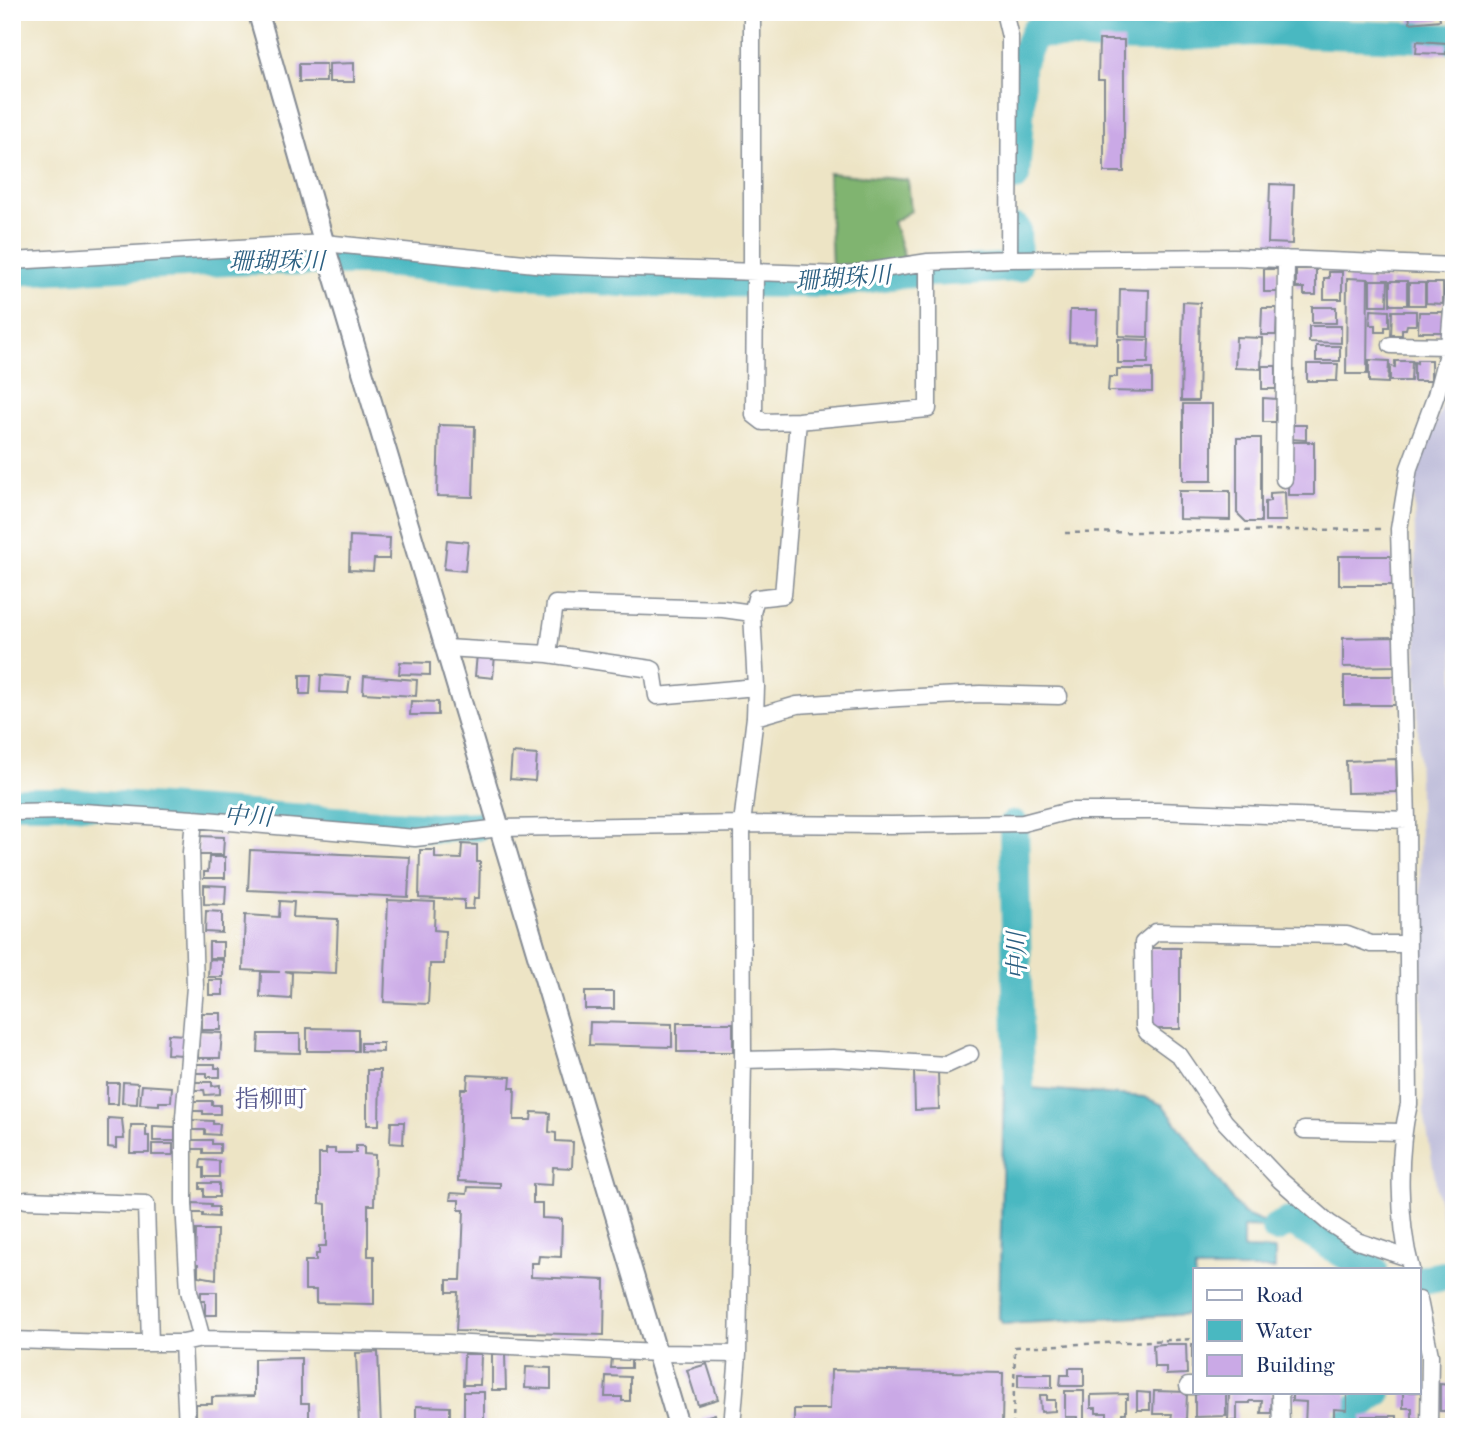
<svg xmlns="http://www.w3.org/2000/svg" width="1466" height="1439" viewBox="0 0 1466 1439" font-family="'IM FELL French Canon','Noto Serif JP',serif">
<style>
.industrial{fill:#c2c1dc}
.forest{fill:#80b46f;stroke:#4e7266;stroke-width:2}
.water{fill:#49b8c1;stroke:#327490;stroke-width:2}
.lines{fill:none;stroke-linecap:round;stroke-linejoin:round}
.river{stroke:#49b8c1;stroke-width:30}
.building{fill:#caa9e6}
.minor-casing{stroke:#848a92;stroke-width:19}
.tertiary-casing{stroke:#848a92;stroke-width:23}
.path{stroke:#848a92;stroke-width:2.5;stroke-dasharray:5 5;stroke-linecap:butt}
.minor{stroke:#fff;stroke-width:16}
.tertiary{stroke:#fff;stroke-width:19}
.labels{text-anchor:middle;stroke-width:6;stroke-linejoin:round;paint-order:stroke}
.water-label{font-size:24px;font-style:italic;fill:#2b5f81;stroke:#fff}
.neighbourhood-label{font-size:24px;fill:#585a8e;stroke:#fff}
</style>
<rect width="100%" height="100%" fill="#fff"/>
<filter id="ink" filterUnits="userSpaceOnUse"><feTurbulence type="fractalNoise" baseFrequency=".0143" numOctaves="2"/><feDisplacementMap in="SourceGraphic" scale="14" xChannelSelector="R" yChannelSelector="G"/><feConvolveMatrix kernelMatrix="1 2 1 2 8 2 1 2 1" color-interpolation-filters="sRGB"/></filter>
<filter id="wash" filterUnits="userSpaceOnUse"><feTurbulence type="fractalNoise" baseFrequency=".00686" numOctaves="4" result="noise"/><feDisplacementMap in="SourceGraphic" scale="28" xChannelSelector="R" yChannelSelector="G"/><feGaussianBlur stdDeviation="1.57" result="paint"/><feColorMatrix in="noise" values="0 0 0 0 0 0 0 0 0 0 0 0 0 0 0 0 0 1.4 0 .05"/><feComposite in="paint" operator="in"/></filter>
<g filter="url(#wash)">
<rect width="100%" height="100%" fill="#ede4c5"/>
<!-- industrial -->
<path class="industrial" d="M1448,390l6,1v864l-12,-34 -18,-109 -10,-630z"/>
<!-- forest -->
<path class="forest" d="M828,173l80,7 3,31 -18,11 12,37 -52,9 -21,-1z"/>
<!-- water -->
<path class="water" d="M1004,1086l140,11 19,8 80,109 33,14 -33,-1v22l32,1v19h-80v45l-192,10 -4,-6z"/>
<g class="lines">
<!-- river -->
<path class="river" d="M1015,176l5,-73v-38l15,-33 67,5 53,1 98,-7 201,8
M12,271l238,-11 119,1 253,21 215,1 60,-9 120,-7 -1,-38
M12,802h49l374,26 42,-2
M1014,825l5,262
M1276,1228l15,-7 65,40 17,8
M1419,1281l24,-5
M1347,1427c7,-17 16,-25 30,-35"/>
</g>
<g id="blocks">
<!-- building -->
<path class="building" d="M1409,12h30l1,8 -30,3z
M1099,40h25v132h-20v-92h-6z
M1417,41l30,2 -1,11 -30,-1z
M354,63v19h-25v-18z
M299,64h27v18h-27z
M1270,184l24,1 -2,59 -24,-1z
M1296,267h20v28h-12v-7h-8z
M1264,269h14v23h-14z
M1329,272h13v27h-18v-21h5z
M1347,278l21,1 -1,95h-21z
M1370,280h18l-1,25h-17z
M1390,281h17v24h-17z
M1409,283h16v22h-16z
M1426,283h17v21l-17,-1z
M1120,289l29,1 -1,47 -29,-1z
M1183,302l17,1 -2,98h-17z
M1312,307h24v16h-24z
M1262,308h15l-1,27h-15z
M1070,310h27l-1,33 -27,-1z
M1371,310l18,1v16h-4v5h-9v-7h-6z
M1392,311h24v14h-9l-1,4h-4v6h-11z
M1419,312h24v20h-25z
M1309,326h32v17l-32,-1z
M1236,337l26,1 -1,31 -26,-1z
M1118,339l31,1 -1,23h-30z
M1316,346h24v15h-24z
M1369,360l20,1 -1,22 -19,-1z
M1417,360h14v21h-17v-19l3,1z
M1395,361h17l-1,20h-21v-15l5,1z
M1307,364h31l-1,17h-30z
M1262,366h14v23h-14z
M1117,369h35v23l-44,-1 1,-14h8z
M1263,398l14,1 -1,23h-13z
M1183,404h29v77h-29z
M439,425l36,1 -2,71 -36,-1z
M1289,425h17v15l-17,-1z
M1237,438h24v84h-15l-9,-9z
M1289,442h25v53h-26z
M1179,491h51v29l-51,-1z
M1285,492l1,29h-21v-19l5,-1v-8z
M350,536l40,2 -1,21h-15l-1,12 -24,-1z
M447,540l21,2 -3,29 -21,-2z
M1339,556h53l1,29h-54z
M1395,637l1,29 -53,1v-29z
M477,654l18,1 -2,23 -18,-2z
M400,662l30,1v12l-31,-1z
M300,675h11l-1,19h-10z
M321,675l29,2 -2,16 -28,-1z
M364,676l53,4 -1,16 -53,-3z
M1344,676h51l1,29h-52z
M411,701l27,1v13h-28z
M512,753l25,2 -2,26 -25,-2z
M1396,759l1,33 -50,1 -1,-32z
M199,836l25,1 -1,18h-25z
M462,844l15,1v17h3l-1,36h-5l-1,11h-9v-9l-45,-2 1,-48h15v8l26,1z
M250,850l160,7 -2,40 -160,-7z
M209,857h16v21h-21v-6h4z
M204,885l22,1 -1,19 -21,-1z
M388,900l47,2 -1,28 11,1 -1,33h-14l-2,40 -44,-2z
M280,901l14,1 -1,15 45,2 -2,54 -51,-2 7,2 -1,26 -31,-2 1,-25h19l-37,-2 2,-55 34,2z
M206,911l16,1v21l-17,-1z
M209,942h14v16h-14z
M1149,948h31v81h-31z
M209,959l14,1v17h-15z
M209,980h14v15h-14z
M585,992h29v17h-29z
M202,1013h19v17h-19z
M590,1022l82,2v23l-83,-2z
M677,1023h56v29h-56z
M307,1028l51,1v22h-51z
M199,1032l23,1 -2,25h-22z
M168,1034l17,1 -2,20 -16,-1z
M259,1034h41v19l-42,-1z
M361,1043h22v9l-22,-1z
M195,1064h20v4h5v9h-13v-4h-12z
M367,1070h13l-1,55h-12z
M914,1071h24l1,38 -24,1z
M468,1075l43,2 -1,11h5l-1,32h17l1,-8 18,1 -1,19 7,1v8l17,1 -1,26 -19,-1 -1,18 -19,-1v19h9v15l20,1 -1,38 -22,-1 -1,7h-7v14l74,3 -1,55 -148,-4 2,-39h-11v-12h14l3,-70h-5v-10h-9l1,-7 16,1 1,-7 32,1v-5l-42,-2 3,-92h6z
M123,1082l15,1 -1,21 -15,-1z
M193,1082h19v4l8,-1v9l-15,1 -1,-5h-10z
M107,1083h12l-1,21h-11z
M142,1085l30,2 -1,15h-12v3l-19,-1z
M193,1101h19v4h8v9h-17v-3h-10z
M108,1118l14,1 2,20h-8v9l-8,-1z
M192,1120l21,1v3h7l-1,11 -14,-1v-4h-13z
M391,1122h13l-1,22 -13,-1z
M131,1125h15v11h3v17h-19z
M153,1126l22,1v14h-22z
M191,1140h21v4h8v9h-17v-4h-12z
M152,1144h21v11h-21z
M356,1146h8v8l11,1 -1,50h-6v51h6v48l-58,-1v-13h-11v-29h11v-7h3v-8h7v-42l-7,-1v-49h7v-5h9v4h21z
M201,1160l18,1v16h-15v-9h-4z
M200,1183h19v14h-15v-8h-4z
M193,1203l18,1v3h7v10l-15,-1v-3h-10z
M196,1230h21l-1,49 -18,-3v-12h-3z
M201,1292h16v23h-12v-14h-4z
M1163,1344h23l1,30 -21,1v-8h-12l-1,-22z
M1192,1344h3v24h-3z
M378,1352l3,75h-22l-3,-74z
M464,1354h17l-1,31h-17z
M492,1354h13l1,36h-14z
M301,1358v45h8v24h-109v-8h-4v-15h16v-7l42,-1v-37z
M612,1359h19v9h-20z
M707,1364l11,35 -20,6 -11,-35z
M526,1367l25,1v21l-26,-1z
M1069,1368h15v18h-24l1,-11h8z
M831,1370l172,3 -1,54h-208v-18h36z
M1018,1374h34v14l-34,-1z
M606,1376l24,1v24h-8v-4h-17z
M1440,1384l9,1v13h4l1,13h-14z
M1419,1387h5l-1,32 -11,-1v-10h-9v-16h16z
M1065,1391h19v34h-7v-8h-12z
M1154,1391l33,1 -1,28h-15l1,-6h-19z
M464,1392h20v35h-20z
M1137,1392l13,1v17h-13z
M1195,1392h31v24l-31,1z
M1229,1392h43l-1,21h-10l1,-12h-12v2h-13v18h-9z
M1292,1392h55v18l-13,-1v18h-29l1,-25 -14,-1z
M1128,1394v5h-2v14h-4v5h-15v-5h-11v-5h-5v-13z
M1040,1395h7v5h8v11l-14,1z
M416,1406l34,1v20h-34z
M715,1414l1,5 -13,3 -2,-4z
M1362,1416h35v11h-35z
M716,1421l2,5 -19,1v-1z
M1442,1421h12v6h-12z
M1404,1422l17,1v4h-17z"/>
</g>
</g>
<g filter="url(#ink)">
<use href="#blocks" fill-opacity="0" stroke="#848a92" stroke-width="2"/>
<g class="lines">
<defs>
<path id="minor" d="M1004,12l6,25 -1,222
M12,261l312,-18 221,22 299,10 84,-13 81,-3 225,-2 220,9
M752,272v-260
M755,272l-1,143 9,7 35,-1 130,-12v-147
M1391,345l58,1
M1284,479l2,-220
M446,648l102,6 103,15 2,1 4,26 99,-9
M548,654l7,-50 168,5 29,4
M755,717l42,-12 102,-7 81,-4 79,2
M12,812l54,-1 128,8 221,19 85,-10 242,-4 149,1 132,-2 46,-12h88l250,9
M194,819l-3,33 4,135 -11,130v86l5,88 13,48
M1408,944h-37l-24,-9 -191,-3 -13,11 1,83 3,6 33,24 45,66 55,58 49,43 28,18 51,17
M743,1060l90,-2 113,7 24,-11
M1304,1130l98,2
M26,1200l120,4 4,139
M1411,1269c-13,-49 -14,-116 -2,-165l-2,-284 -8,-291 10,-61 27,-73 13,-49 5,-61
M1419,1300l11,55 -1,72
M12,1340l100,3h71l19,-4 245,4 211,10 80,1 5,-294 -1,-236 13,-107 1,-30 -4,-74 4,-15 27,-3 15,-174
M183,1343l4,84
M1188,1386h7
M1280,1392l1,35
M732,1427l6,-73"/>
<path id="tertiary" d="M258,12l66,231 355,1184"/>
</defs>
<!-- minor casing -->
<use href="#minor" class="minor-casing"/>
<!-- tertiary casing -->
<use href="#tertiary" class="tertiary-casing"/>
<!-- path -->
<path class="path" d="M1065,533l319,-4
M1013,1427l2,-80 180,-8"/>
<!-- minor -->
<use href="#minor" class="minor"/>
<!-- tertiary -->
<use href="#tertiary" class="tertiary"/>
</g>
</g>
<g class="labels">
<!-- water labels -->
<g class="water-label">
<text x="277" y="269">珊瑚珠川</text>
<text transform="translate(843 278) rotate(-4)" y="8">珊瑚珠川</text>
<text transform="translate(248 816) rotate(3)" y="8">中川</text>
<text transform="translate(1017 956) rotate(-91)" y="8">中川</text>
</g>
<!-- neighbourhood labels -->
<g class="neighbourhood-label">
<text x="271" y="1107">指柳町</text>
</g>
</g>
<!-- margin -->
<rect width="1466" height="1439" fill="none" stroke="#fff" stroke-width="42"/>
<!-- legend -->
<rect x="1193" y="1268" width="228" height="126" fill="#ffffff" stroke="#a4acbf" stroke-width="2"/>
<rect x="1207" y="1290" width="35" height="10" fill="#ffffff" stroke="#a4acbf" stroke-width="2"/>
<text x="1256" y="1302" font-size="21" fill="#1b2f5e">Road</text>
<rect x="1207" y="1320" width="35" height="21" fill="#49b8c1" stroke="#a4acbf" stroke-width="2"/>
<text x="1256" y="1338" font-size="21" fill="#1b2f5e">Water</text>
<rect x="1207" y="1355" width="35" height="21" fill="#caa9e6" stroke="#a4acbf" stroke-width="2"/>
<text x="1256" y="1372" font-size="21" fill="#1b2f5e">Building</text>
</svg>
